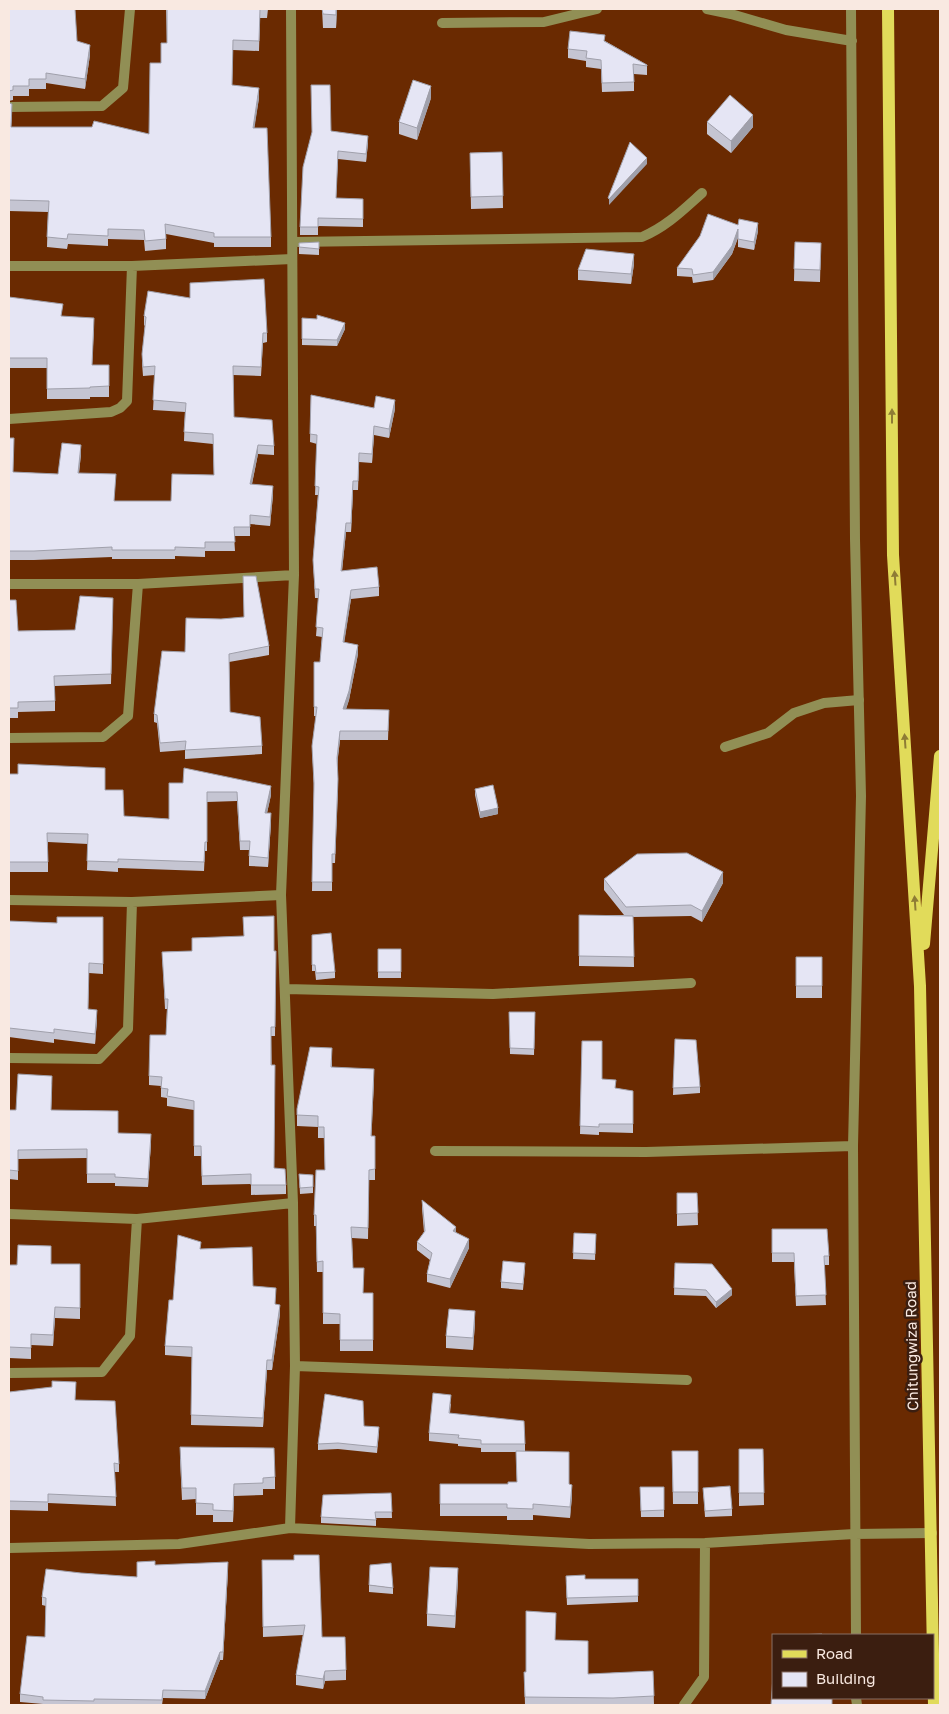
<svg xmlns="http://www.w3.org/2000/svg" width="949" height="1714" viewBox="0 0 949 1714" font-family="'Golos Text',sans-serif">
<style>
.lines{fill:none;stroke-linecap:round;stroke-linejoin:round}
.lane{stroke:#918f55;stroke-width:10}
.street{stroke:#918f55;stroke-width:10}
.primary{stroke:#e1db5a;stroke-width:12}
.wall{fill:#c5c5d2}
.shaded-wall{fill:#a0a0ab}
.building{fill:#e5e5f4;stroke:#a0a0ab}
.oneway{fill:#8e7c35}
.labels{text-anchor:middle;stroke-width:5;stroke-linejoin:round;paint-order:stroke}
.street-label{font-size:15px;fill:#f9e9e1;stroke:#3b1e10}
</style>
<rect width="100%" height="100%" fill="#6a2a01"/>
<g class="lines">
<!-- lane -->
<path class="lane" d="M725,747l43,-14 26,-20 30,-10 35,-3"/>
<!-- street -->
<path class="street" d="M707,9l24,5 55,16 66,11
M851,9l4,530 6,257 -8,350 3,489
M442,23l102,-1 53,-13
M9,107l93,-1 21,-18 7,-79
M293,242l349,-5c24,-10 41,-27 60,-44
M9,266h123l160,-7
M9,419l102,-7 9,-4 7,-7 5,-135
M9,584h129l156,-9
M9,738l94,-1 25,-21 10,-132
M9,900l123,2 149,-7
M286,989l207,5 198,-11
M9,1058l90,1 29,-30 4,-127
M435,1151l211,1 207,-6
M9,1214l128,5 156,-16
M295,1366l392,14
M9,1373l93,-1 28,-36 7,-117
M290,1528l5,-162 -2,-163 -12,-308 13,-320 -3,-566
M9,1548l170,-4 111,-16 299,16 116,-1 149,-9 78,-1
M856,1698l1,7
M684,1705l20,-28 1,-134"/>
<!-- primary -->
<path class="primary" d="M888,9l5,546 27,431 14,719
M924,944l16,-188"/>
</g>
<!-- wall -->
<path class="wall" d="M9,9l68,32 13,14 -5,34 -39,-6v6h-17v7h-16v4l-4,1z
M166,9h102l-1,9h-7l-1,33 -26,-1 -1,35 27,13 -5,30 17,109v10h-57v-4l-48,-9v15l-21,2 -1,-11 -36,-1v7l-40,-2 -1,5 -20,-2 1,-35 -39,-1v-108l3,11 -1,13 138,7 12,-71 6,-20z
M314,9h23l-1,19h-13l-1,-19z
M605,41l42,24v10l-13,-1v17l-32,1 -1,-23 -15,-2v-6l-18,-3v-9z
M431,98l-14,42 -18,-6v-12z
M707,122l46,5 -22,26 -24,-19z
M331,131l37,12 -2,19 -28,-3 -2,39 27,1v28l-45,-1v9h-18v-8l12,-94z
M502,152l1,56 -32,1 -1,-56z
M738,225l20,6 -4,19 -16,-3v-9l-6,16 -19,26 -20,3 -1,-6 -15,-1v-8z
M319,242v13l-20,-1v-11z
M795,242l26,1 -1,39 -26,-1z
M634,264l-3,20 -53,-4v-10z
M9,297l85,31 -2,37h17v32h-19v2h-43v-31h-38z
M144,316l123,17v9l-4,1 -2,33 -28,-1 1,42 40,29v9l-16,-1 -6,30 21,11 -3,31 -20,-2v12h-16l1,15h-30v6l-30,-1v3h-63v-2l-78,3h-25v-122l4,34 45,2 23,-20 -2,19 36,28h56l43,-26 -1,-31 -29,-3 1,-29 -32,-2 2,-35 -12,1 -1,-13v-9l3,-28 -1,-1z
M302,318l43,11 -8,17 -35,-1z
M311,395l63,13 21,1 -6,29 -15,-3 -2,28 -13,-1 -1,28h-5l-2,42h-5l-4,39 37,16v9l-28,3 -7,43 14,12 -9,46 -3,9 43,1 -1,30h-48l-3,24 1,24 -3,75h-3v28h-20l2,-101 -2,-44 4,-30h-2v-54h6l2,-25 -6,-1 3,-38h-4l-2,-38 5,-65h-3l2,-51 -7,-2z
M113,598l-2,86 -56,2v25l-37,1v6h-9v-118l9,31 57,-1z
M269,646v9l-40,7 1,50 32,34v8l-77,5v-9l-25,2 -3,-29 -3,-1v-8l31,-62z
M9,774l96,16 19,26 45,3v-36l102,12 -4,18 4,10 -3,44 -19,-1v-16h-9l-3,-49 -30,1v49h-2l-1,20 -86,-3v4l-31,-2 1,-26 -40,-2v30h-39z
M475,789l23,25 -18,4 -5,-23z
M604,879l119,4 -21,39 -11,-6 -58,1 1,50 -55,-1v-51h45l-20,-25z
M103,917v57l-14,-1 -1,36 9,11 -2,24 -41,-5v4l-45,-6v-116l48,2z
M243,917l31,34h2l-1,85h-4l3,132 12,17v9l-35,1v-11l-49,1 -1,-29h-7v-46l-27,-4v-8l-6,-1v-11l-12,-1v-9l17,-41 1,-26h-2l-3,-57 30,-1 52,-15z
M312,935l23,37v6l-19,2 -1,-9h-3z
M378,949h23v29h-23z
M796,957h26v41h-26z
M509,1012h26l-1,43 -24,-1z
M675,1039l25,48v6l-27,2z
M582,1041l20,38 13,9 18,3v42l-34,-1v3l-19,-1z
M332,1059v8l42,13 -3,56h4v44h-6l-1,59 -16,-1 1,30 10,25h10v58h-33v-27h-17v-52h-6l-1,-46h-2v-11l11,-45 -1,-32h-6v-11l-21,-1v-17z
M52,1084l-1,26 67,23 33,10 -3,44 -33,-1v-3h-28v-25l-69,1v21l-9,-1v-69h7z
M299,1174l14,1v18l-13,1z
M677,1193h20l1,32 -21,1z
M422,1200l34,33 13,15 -19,40 -23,-6v-8l3,-14 -13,-10v-8l7,-10 -2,-24z
M772,1229l57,27v9h-5l2,40 -30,1 -2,-44h-22z
M574,1233l22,1 -1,26 -22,-1z
M201,1249l52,37 22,18 5,10 -8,56h-5l-4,57 -72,-2 1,-68 -27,-2v-9z
M675,1263l57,32 -16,13 -10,-12 -32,-1z
M51,1264h29v55l-25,-1 -2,28 -22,-1v14l-22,-1v-93z
M525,1269l-2,21 -22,-2v-6z
M475,1323l-2,27 -27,-2v-12z
M9,1392l66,8 44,64v8h-4l1,34 -68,-3v8l-39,-1z
M451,1403l-1,10 75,31v8l44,32 3,12 -2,22 -37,-3v5h-26v-4h-67v-32h68l9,-2 -1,-30h-35v-4l-23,-2v-2l-29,-3v-8z
M364,1426l15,7 -2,20 -39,-4 -20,1v-6z
M739,1449h24l1,56 -25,1z
M672,1451h26v53h-25z
M180,1459l95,18v12h-12v6l-29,1 -1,26h-20v-7h-17v-16l-14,1z
M640,1487h24v30h-23z
M703,1488l29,21v7l-27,1z
M391,1493l1,25h-16v8l-55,-3v-6z
M262,1560l84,110v10l-21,1 -2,8 -27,-4v-10l7,-40 -40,2z
M155,1565l73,5 -5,90h-3l-15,39 -42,-1 -1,7h-119v-1l-23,-2v-8l25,-57 1,-31 -4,-1v-8l39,-24 56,4z
M458,1580l-3,48 -28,-2v-12z
M566,1582l72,14v6l-71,3z
M369,1585l24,3v6l-24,-2z
M555,1640l33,34 65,-3 1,34h-129l-1,-33h2z"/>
<!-- shaded-wall -->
<path class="shaded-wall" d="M336,9h1l-1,19z
M90,45v10l-5,34v-10z
M431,86v12l-14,42v-12z
M259,88v10l-6,40v-10z
M753,115v12l-22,26v-12z
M368,136v7l-2,19v-8z
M647,158v6l-38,41v-6z
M758,223v8l-4,19v-8z
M738,229v8l-6,17 -19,26v-8z
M634,254v10l-3,20v-10z
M345,323v6l-8,17v-6z
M395,400v9l-6,29v-9z
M374,426v9l-2,28v-9z
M81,445v9l-3,28v-9z
M258,445v9l-8,39v-9z
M353,481v9l-2,42v-9z
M273,486v9l-3,31v-9z
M346,523v9l-5,48v-9z
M351,590v9l-8,52v-9z
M358,645v9l-9,46 -6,18v-9z
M340,731v9l-3,26v-8z
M271,786v9l-6,27v-9z
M498,808v6l-18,4v-6z
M271,813v10l-3,44v-9z
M723,872v11l-21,39v-11z
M97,1010v10l-2,24v-10z
M374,1069v11l-3,67v-11z
M151,1134v9l-3,44v-8z
M456,1227v8l-3,-4z
M469,1239v9l-19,40v-9z
M732,1289v6l-16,13v-6z
M280,1305v9l-8,56v-10z
M55,1307v11l-2,28v-11z
M475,1311v12l-2,27v-12z
M267,1360v10l-4,57v-9z
M234,1484v12l-1,26v-11z
M572,1485v11l-2,22v-11z
M228,1562v8l-5,90v-8z
M458,1568v12l-3,48v-12z
M220,1652v8l-15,39v-8z
M325,1671v10l-2,8v-10z"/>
<!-- building -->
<path class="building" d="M9,9h66l2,32 13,4 -5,34 -39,-6v6h-17v7h-16v4l-4,1z
M167,9h93l-1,32 -26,-1 -1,45 27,3 -6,40h14l4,109h-57v-4l-49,-9 1,15 -21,2 -1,-11 -36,-1v7l-40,-2 -1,5 -20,-2 2,-36 -40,-1v-97l3,1 -1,23h81l2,-6 55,13 1,-71h11v-20h6z
M322,9h14v6l-13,-1z
M570,31l35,4 -1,6 43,24v1l-14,-2 1,18 -32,1 -1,-23 -15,-2 1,-7 -19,-2z
M413,80l18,6 -14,42 -18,-6z
M311,85h19l1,46 37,5 -2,18 -28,-3 -2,47 27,1v20l-45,-1v9h-18l3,-60 9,-35z
M730,95l23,20 -22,26 -24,-19z
M630,142l17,16 -38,41 -1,-1z
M502,152l1,44 -32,1 -1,-44z
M708,214l30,11 1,-6 19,4 -4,19 -16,-3v-10l-6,17 -19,26 -20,3 -1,-6 -15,-1 23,-32z
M319,242v7l-20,-2v-4z
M795,242l26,1 -1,27 -26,-1z
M586,249l48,5 -3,20 -53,-4z
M264,279l3,54h-4l-2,34 -28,-1 1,51 38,3 2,26 -16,-1 -8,39 23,2 -3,31 -20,-2v12h-16l1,15h-30v6l-30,-1v3h-63v-3l-78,4h-25v-113h5l-1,34 45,2 4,-31 19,2 -3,28 38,1 -2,27h57l1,-27 42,1 -1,-41 -29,-2 2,-29 -33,-3 2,-34 -12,1 -1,-13 4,-37 -2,-1 4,-25 42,7v-15z
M9,297l54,7 -2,12 33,2 -2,47h17v21l-19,1v1l-43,1v-31h-38z
M317,315l28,8 -8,17 -35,-1v-21l15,1z
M311,395l63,13 2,-12 19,4 -6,29 -15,-3 -2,28 -13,-1 -1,28h-5l-2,42h-5l-5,48 36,-4 2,20 -28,3 -8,52 15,3 -9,46 -6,18 46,1 -1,21h-48l-3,27 1,21 -3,75h-3v28h-20l2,-99 -2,-37 5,-39h-3v-45h6l3,-34 -7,-1 3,-38h-4l-2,-29 6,-73 -4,-1 2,-51 -7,-1z
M243,576h13l13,70 -40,8 1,58 30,5 2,29 -77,4 1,-9 -26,2 -3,-28 -3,-1 8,-63 23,1 1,-34 35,1 23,-2z
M80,596l33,2 -2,76 -57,2 1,25 -37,1v6h-9v-108h7l2,31 57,-1z
M18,764l87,4v22h18l1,26 45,3v-36h14l1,-15 87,18 -6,27h6l-3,45 -19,-2 1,-15h-10l-3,-49h-30v50h-2l-1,20 -86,-3v3l-31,-1 1,-27 -41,-1 1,29h-39v-88h9z
M493,785l5,23 -18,4 -5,-23z
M687,853l36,19 -21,39 -11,-6 -65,2 -22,-28 33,-25z
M579,915l54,1 1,41 -55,-1z
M274,916v35h2l-1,76h-4v38h4l-1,103 11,1 1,16h-35v-11l-49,2 -1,-30h-7v-45l-27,-5 1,-7 -7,-1 1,-11 -13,-1 1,-41h16l2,-36h-3l-3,-47 30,-1v-13l52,-2 -1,-19z
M57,917h46v47l-14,-1 -1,46 9,1 -2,24 -41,-5v4l-45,-5v-107l48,2z
M331,933l4,39 -19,1 -1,-8h-3v-30z
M378,949h23v23h-23z
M796,957h26v29h-26z
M509,1012h26l-1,37 -24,-1z
M675,1039l21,1 4,47 -27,1z
M582,1041h20v38l14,1 -1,8 18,3v33h-34v3l-19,-1z
M310,1047l22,1 -1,19 43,2 -3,67h4v33l-6,1 -1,58 -17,-1 2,41h11l-1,25h10v47h-33v-26l-17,-1v-52l-6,1 -1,-47h-2l2,-45h9l-1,-43h-6v-11l-21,-1v-6z
M18,1074l34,2 -1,34 67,1v22l33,1 -3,45 -33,-2v-3h-28v-25l-69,1v21l-9,-1v-60h7z
M299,1174l14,1v12l-13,1z
M677,1193h20l1,20 -21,1z
M422,1200l34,27 -3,4 16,8 -19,40 -23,-5 5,-21 -15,-11 8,-11z
M772,1229h55l2,27h-5l2,39 -30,1 -2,-43h-22z
M574,1233l22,1 -1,20 -22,-1z
M178,1235l23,7 -1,7 52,-2 1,39 23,2 -1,16 5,1 -8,55h-5l-4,58 -72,-3 1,-68 -27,-1 4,-46h4z
M18,1245l33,1v18h29v44l-25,-1 -2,28 -22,-1v14l-22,-1v-82h8z
M503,1261l22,2 -2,21 -22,-2z
M675,1263l37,1 20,25 -16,13 -10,-12 -32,-2z
M449,1309l26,2 -2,27 -27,-2z
M52,1381l24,1 -1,18 40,1 4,63 -5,-1 2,34 -68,-3v8l-39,-1v-109l43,-5z
M433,1393l18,2 -2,18 75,8 1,23h-44v-4l-23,-2 1,-3 -30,-2z
M325,1394l38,7 1,25 15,1 -2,20 -39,-4 -20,1z
M180,1447l94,1 1,29 -12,1v5l-29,1 -1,27 -20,-1v-6l-17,-1v-15h-14z
M739,1449h24l1,44h-25z
M516,1451l53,1v32l3,1 -2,22 -37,-3v5l-26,-1v-4h-67v-20h68v-2h9z
M672,1451h26v41h-25z
M730,1486l2,23 -27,2 -2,-23z
M640,1487h24v23l-23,1z
M391,1493l1,19h-17l1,8 -55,-3 2,-22z
M294,1555h25l3,82h23l1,33 -21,1 -2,8 -27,-4 9,-50 -42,2 -1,-67h32z
M155,1561v4l73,-3 -5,90h-3l-15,39 -42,-1 -1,10 -68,-1v2l-51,-1v-3l-23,-3 7,-58 18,1 1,-39 -4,-1 4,-28 35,4 56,4v-15z
M391,1563l2,25 -24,-3 1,-20z
M430,1567l28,1 -3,48 -28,-2z
M585,1575v4h53v17l-71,2 -1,-22z
M526,1611l30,2 -1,27 33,1v33l65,-3 1,25 -41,2 -88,-1 -1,-25h2z
M822,1634v1h-28z
M773,1676v22h59v7h-61z"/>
<!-- one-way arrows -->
<defs><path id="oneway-solid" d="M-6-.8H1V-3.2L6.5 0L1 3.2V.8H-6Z" transform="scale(1.25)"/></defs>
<g class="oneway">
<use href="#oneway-solid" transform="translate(892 416) rotate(-90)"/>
<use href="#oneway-solid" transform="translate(895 578) rotate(-94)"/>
<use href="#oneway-solid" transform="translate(905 741) rotate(-94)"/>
<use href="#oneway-solid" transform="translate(915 903) rotate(-94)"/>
</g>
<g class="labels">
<!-- street labels -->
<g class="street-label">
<text transform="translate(912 1346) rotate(-91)" y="5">Chitungwiza Road</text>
</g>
</g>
<!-- border -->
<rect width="949" height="1714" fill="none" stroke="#f9e9e1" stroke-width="20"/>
<!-- legend -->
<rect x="772" y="1634" width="162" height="65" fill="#3b1e10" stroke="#876f64"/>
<rect x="782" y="1650" width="25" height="8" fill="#e1db5a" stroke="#876f64"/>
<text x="816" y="1659" font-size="15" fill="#f9e9e1">Road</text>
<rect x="782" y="1672" width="25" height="15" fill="#e5e5f4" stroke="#876f64"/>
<text x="816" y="1684" font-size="15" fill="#f9e9e1">Building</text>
</svg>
